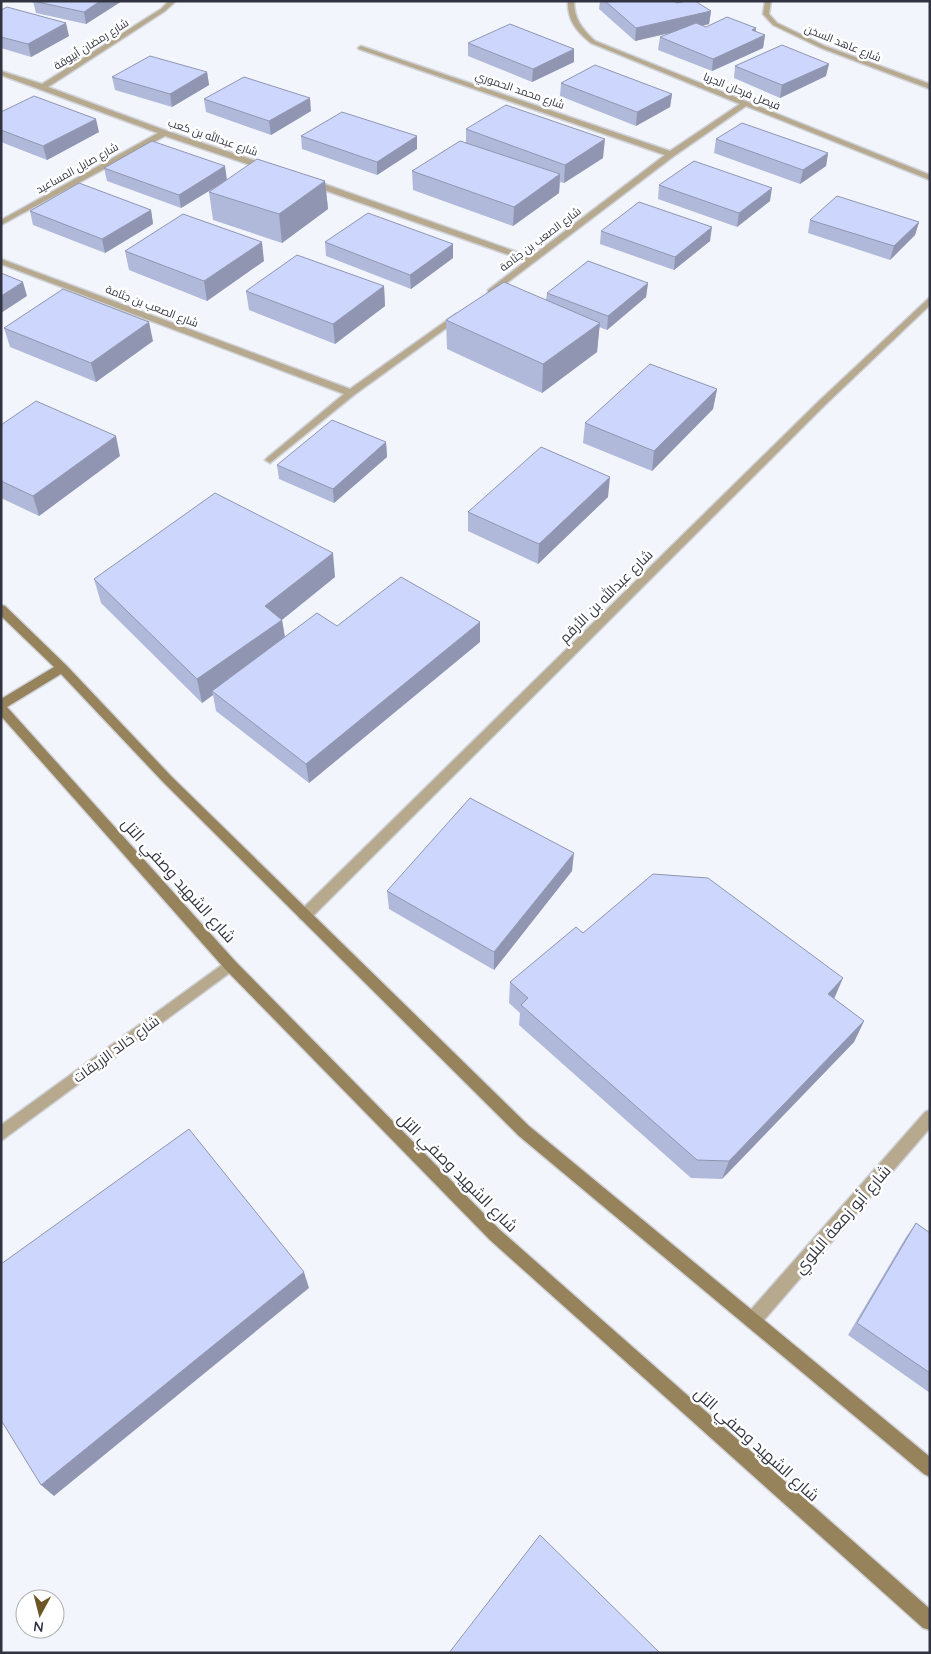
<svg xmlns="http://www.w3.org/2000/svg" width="931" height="1654" viewBox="0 0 931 1654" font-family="Quicksand,Cairo,sans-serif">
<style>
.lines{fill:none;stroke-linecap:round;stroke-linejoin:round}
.minor-casing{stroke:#d0d2da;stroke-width:3}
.secondary-casing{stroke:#d0d2da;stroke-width:3}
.minor{fill:#b6a98e;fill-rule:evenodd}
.secondary{fill:#97835b;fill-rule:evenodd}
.wall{fill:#b0b9da}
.shaded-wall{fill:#9096b1}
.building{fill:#cdd7fd;stroke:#9096b1}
.labels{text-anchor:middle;stroke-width:5;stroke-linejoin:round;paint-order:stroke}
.far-street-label{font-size:11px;fill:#313440;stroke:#fff}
.street-label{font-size:14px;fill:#313440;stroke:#fff}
.near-street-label{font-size:16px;fill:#313440;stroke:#fff}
</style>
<rect width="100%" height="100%" fill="#f3f5fc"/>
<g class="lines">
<defs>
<path id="minor" d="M169,1h7l-11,10 -117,76 119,44 104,35v4h-6l-100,-34 -164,89v-5l157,-87 -157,-58v-4l41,13 119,-75z
M568,1h6c0,18 8,28 21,40l335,134v5l-184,-74 -72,50 -183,139 -3,-1v-4l38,-29 -219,-77v-4h6l218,77 134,-102 -306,-106 -1,-1 3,-2 309,105 70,-47 -149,-61c-14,-11 -24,-23 -23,-42z
M765,1h6l-2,13 8,9 48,23 105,38v5l-109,-41 -48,-23 -10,-11z
M1,259l349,130 106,-75 7,2 -109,79 -84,68 -5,-3 2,-2 77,-64 -343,-130z
M930,297v8l-105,100 -515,514 -5,1 -5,-1 -2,-4 2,-4 519,-510z
M230,959l5,2 2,4 -2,4 -234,172v-16z
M930,1110v18l-171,198 -6,2 -6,-2 -2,-6 2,-6 178,-202z"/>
<path id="secondary" d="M1,605l4,1 61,59 106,112 357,349 401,331v20l-6,-3 -405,-338 -355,-353 -103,-109 -54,33 228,254 265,269 430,379v21l-7,-2 -433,-388 -265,-271 -224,-253v-17l53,-32 -53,-51z"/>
</defs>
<!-- minor casing -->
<use href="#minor" class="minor-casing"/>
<!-- secondary casing -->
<use href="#secondary" class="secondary-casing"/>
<!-- minor -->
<use href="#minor" class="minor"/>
<!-- secondary -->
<use href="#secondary" class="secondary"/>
</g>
<!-- wall -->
<path class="wall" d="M33,1h89l-36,23 -50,-11z
M600,1h74l3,2 34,8 -2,13 -7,2 4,1 50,1v4l9,3 -2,13 -51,23 -54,-21 2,-13 13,-5 -38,9 -36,-32z
M1,10l68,26 -38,21 -30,-9z
M468,43l106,19 -42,20 -64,-26z
M735,66l91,10 -46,22 -46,-20z
M207,72l2,13 -37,22 -57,-17 -3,-13z
M561,83l111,11 -2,13 -34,19 -76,-30z
M204,99l107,12 -40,24 -65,-23z
M1,112l98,20 -52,28 -46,-18z
M466,129l137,29 -39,25 -4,-1 -1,11 -46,33 -100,-36 -1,-19 54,-29z
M301,136l116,13 -40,26 -75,-26z
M716,139l112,14 -2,13 -26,18 -86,-31z
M104,168l123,11 98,2 3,28 -46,34 -69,-23 -4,-28 13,-9 -41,25 -74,-27z
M659,185l111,16 -33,26 -79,-28z
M151,210l2,14 -48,29 -72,-28 -3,-14z
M810,220l109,2 -4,13 -25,25 -82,-27z
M601,231l109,10 -36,29 -74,-26z
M325,242l128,16 -42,31 -85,-33z
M125,251l139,10 -57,40 -78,-31z
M648,283l-2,14 -39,33 -8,-3 -2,25 -55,41 -95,-44 -1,-29 100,-20 1,-7z
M384,286l1,20 -50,38 -86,-34 -3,-19z
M4,328l149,13 -57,41 -86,-35z
M717,389l-4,20 -61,62 -69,-28 2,-20z
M1,425l119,31 -81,60 -38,-18z
M386,442l1,15 -53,46 -55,-24 -2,-14z
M608,497l-70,67 -70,-33v-19z
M335,577l-53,43 3,17 52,-11 143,16 -171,141 -93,-72 -3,-16 -11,8 -101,-100 -7,-24z
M572,871l-78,99 -105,-61 -2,-18z
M583,933l252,66 29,22 -10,21 -132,137 -31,-1 -172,-153 1,-12 -11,-10 1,-21z
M916,1223l14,10v160l-82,-58 58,-98z"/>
<!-- shaded-wall -->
<path class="shaded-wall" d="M100,1h22l-36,23 -2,-12z
M711,11l-2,13 -74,17 1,-13z
M66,23l3,13 -38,21 -3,-13z
M756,28l-2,12 11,-5 -2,13 -51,23 1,-12 39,-29z
M574,49v13l-42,20 1,-13z
M829,64l-3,12 -46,22 2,-13z
M207,72l2,13 -37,22 -2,-13z
M672,94l-2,13 -34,19 1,-14z
M310,98l1,13 -40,24 -2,-14z
M96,119l3,13 -52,28 -4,-14z
M417,136v13l-40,26v-13z
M605,139l-2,19 -39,25 1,-18z
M828,153l-2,13 -26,18 3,-14z
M225,166l2,14 -46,28 -2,-13z
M560,174l-1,19 -46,33 1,-19z
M325,181l3,28 -46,34 -3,-29z
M772,188l-2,13 -33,26 2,-14z
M151,210l2,14 -48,29 -3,-14z
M919,222l-4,13 -25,25 4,-14z
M712,227l-2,14 -36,29 1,-13z
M262,242l2,19 -57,40 -3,-20z
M453,244v14l-42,31 -1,-14z
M23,282l4,14 -26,17v-17z
M648,283l-2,14 -39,33 1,-14z
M384,286l1,20 -50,38 -2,-20z
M149,322l4,19 -57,41 -5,-19z
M600,323l-3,29 -55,41 1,-29z
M717,389l-4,20 -61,62 2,-20z
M116,436l4,20 -81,60 -6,-20z
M386,442l1,15 -53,46 -1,-14z
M610,477l-2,20 -70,67 1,-20z
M333,553l2,24 -62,50 9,-7 4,24 -74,47 1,4 -11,8 -5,-24 68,-73z
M480,622v20l-171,141 -3,-19z
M574,853l-2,18 -78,99v-18z
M843,978l-9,21 -6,-5z
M864,1021l-10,21 -132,137 7,-18z
M304,1272l5,16 -255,208 -13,-11z"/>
<!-- building -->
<path class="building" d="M33,1h67l-16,11z
M605,1h69l3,2 9,-2h9l16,10 -75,17z
M7,7l59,16 -38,21 -27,-7v-27z
M727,17l29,11 -4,2 13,5 -52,24 -53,-22 36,-14 10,4z
M510,24l64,25 -41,20 -65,-26z
M782,45l47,19 -47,21 -47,-19z
M150,56l57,16 -37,22 -58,-17z
M595,65l77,29 -35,18 -76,-29z
M244,77l66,21 -41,23 -65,-22z
M34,96l62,23 -53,27 -42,-16v-18z
M506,105l99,34 -40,26 -99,-36z
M342,112l75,24 -40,26 -76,-26z
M742,123l86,30 -25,17 -87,-31z
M152,141l73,25 -46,29 -75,-27z
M460,141l100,33 -46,33 -102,-36z
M257,159l68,22 -46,33 -70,-22z
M694,161l78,27 -33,25 -80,-28z
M79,183l72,27 -49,29 -72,-28z
M837,196l82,26 -25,24 -84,-26z
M639,202l73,25 -37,30 -74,-26z
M368,213l85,31 -43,31 -85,-33z
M183,214l79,28 -58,39 -79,-30z
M297,255l87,31 -51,38 -87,-33z
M588,261l60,22 -40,33 -61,-23z
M1,273l22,9 -22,14z
M504,282l96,41 -57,41 -97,-44z
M63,289l86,33 -58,41 -87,-35z
M650,364l67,25 -63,62 -69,-28z
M36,401l80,35 -83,60 -32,-15v-56z
M332,420l54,22 -53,47 -56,-24z
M541,447l69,30 -71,67 -71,-32z
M215,493l118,60 -68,53 17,14 -85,59 -103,-100z
M401,577l79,45 -174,142 -94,-73 105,-78 20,13z
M470,798l104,55 -80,99 -107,-61z
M653,874l55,4 135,100 -15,16 36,27 -135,140 -32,-1 -176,-155 7,-7 -18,-16 66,-55 7,6z
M189,1129l115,143 -263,213 -40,-65v-156z
M916,1223l14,10v140l-73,-50z
M540,1535l120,118h-211z"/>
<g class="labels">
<!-- far-street labels -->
<g class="far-street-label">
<text transform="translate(843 43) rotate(22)" y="4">شارع عاهد السخن</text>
<text transform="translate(91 44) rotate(-32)" y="4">شارع رمضان أبيوقة</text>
<text transform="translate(520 90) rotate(19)" y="4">شارع محمد الحموري</text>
<text transform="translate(742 91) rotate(22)" y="4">فيصل فرحان الجربا</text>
<text transform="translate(213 137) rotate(19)" y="4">شارع عبدالله بن كعب</text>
<text transform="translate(77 168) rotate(-29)" y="4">شارع صايل المساعيد</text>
<text transform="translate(540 239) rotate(-37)" y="4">شارع الصعب بن جثامة</text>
<text transform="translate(152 306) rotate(21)" y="4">شارع الصعب بن جثامة</text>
</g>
<!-- street labels -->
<g class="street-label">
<text transform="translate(606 596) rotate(-45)" y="5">شارع عبدالله بن الأرقم</text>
<text transform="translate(116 1049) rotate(-36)" y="5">شارع خالد الزريقات</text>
</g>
<!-- near-street labels -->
<g class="near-street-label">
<text transform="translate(179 880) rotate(48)" y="6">شارع الشهيد وصفي التل</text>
<text transform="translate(458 1172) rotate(45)" y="6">شارع الشهيد وصفي التل</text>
<text transform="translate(842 1219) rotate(-49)" y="6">شارع أبو زمعة البلوي</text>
<text transform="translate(757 1444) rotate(42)" y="6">شارع الشهيد وصفي التل</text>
</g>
</g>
<!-- border -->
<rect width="931" height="1654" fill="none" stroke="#313440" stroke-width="5"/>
<!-- north arrow -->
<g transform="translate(40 1614) rotate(187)"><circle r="24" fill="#ffffff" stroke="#adaeb3"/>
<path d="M0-4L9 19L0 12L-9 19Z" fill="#6c5625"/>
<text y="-8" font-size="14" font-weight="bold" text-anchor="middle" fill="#313440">N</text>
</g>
</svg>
